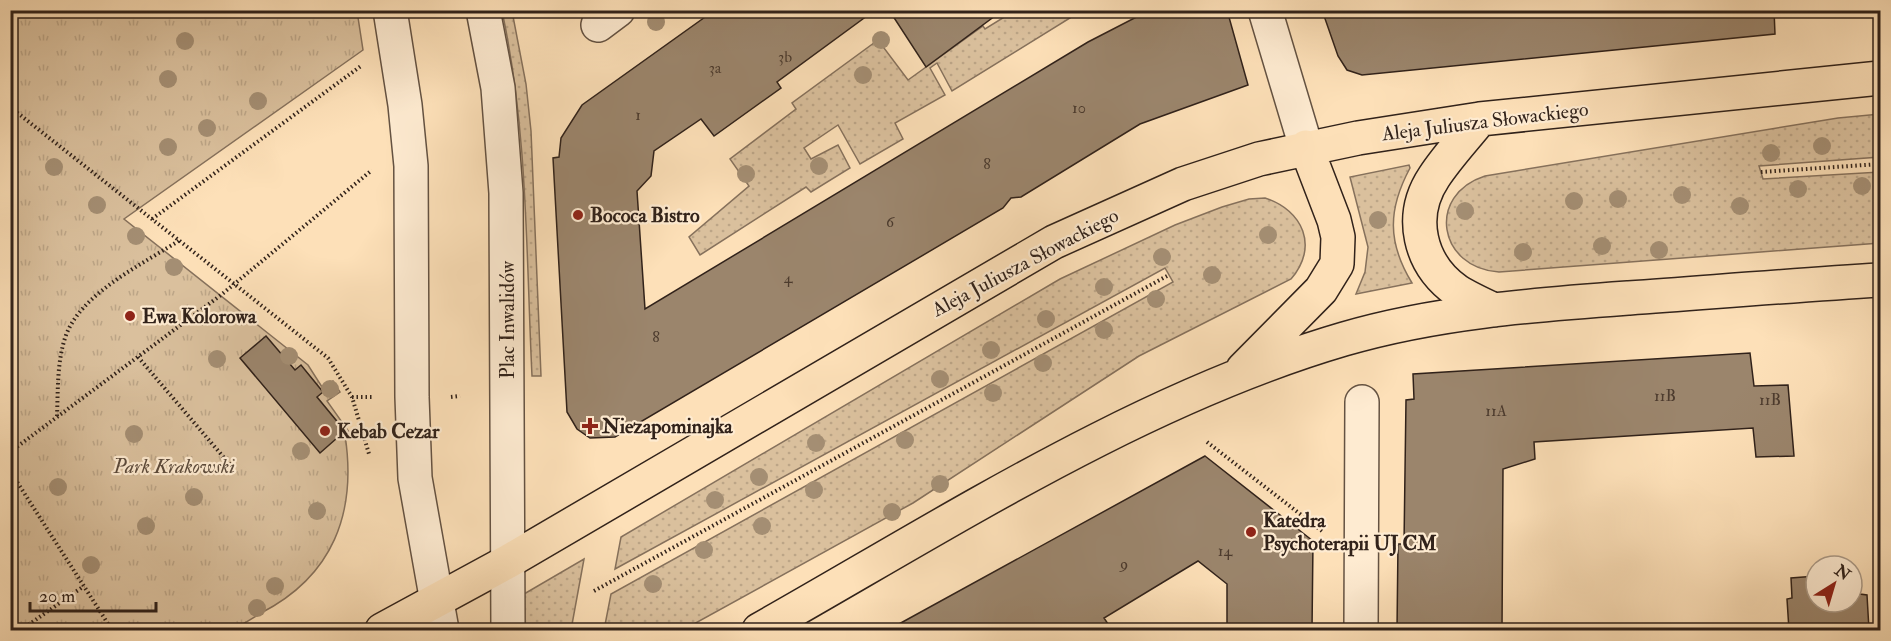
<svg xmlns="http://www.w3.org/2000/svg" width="1891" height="641" viewBox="0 0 1891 641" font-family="'IM FELL Double Pica',serif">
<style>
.grass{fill:url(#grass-dots);stroke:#86715c;stroke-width:1.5}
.park{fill:url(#park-tufts);stroke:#86715c;stroke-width:1.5}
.building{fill:#9b856c;stroke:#31221a;stroke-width:1.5}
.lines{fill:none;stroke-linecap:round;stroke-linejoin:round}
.minor-casing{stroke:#645242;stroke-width:36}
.tertiary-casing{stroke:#645242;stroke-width:36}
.primary-casing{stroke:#31221a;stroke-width:36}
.path{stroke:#31221a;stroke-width:4;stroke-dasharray:1.5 3;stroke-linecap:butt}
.minor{stroke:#feebd1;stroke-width:33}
.tertiary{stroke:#feebd1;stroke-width:33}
.primary{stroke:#fde0b8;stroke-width:33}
.tree{fill:#a48e73}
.poi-dot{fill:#8f2418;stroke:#feebd1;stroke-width:2}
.labels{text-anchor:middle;stroke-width:4.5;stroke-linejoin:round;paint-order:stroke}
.number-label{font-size:16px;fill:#4c3b2e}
.street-label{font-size:20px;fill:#31221a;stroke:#feebd1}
.poi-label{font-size:20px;font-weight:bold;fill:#31221a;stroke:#feebd1;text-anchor:start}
.park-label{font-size:20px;font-style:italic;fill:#5b4a3b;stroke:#feebd1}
</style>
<defs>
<pattern id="grass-dots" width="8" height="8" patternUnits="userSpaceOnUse" patternTransform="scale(1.5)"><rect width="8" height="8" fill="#dac09d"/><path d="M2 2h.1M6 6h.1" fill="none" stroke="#bca587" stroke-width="1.8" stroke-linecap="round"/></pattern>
<pattern id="park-tufts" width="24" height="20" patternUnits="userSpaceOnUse" patternTransform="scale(1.5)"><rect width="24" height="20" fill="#dac09d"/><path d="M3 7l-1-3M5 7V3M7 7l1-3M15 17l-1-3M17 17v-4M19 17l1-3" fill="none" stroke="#bca587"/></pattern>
</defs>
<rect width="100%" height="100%" fill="#fde0b8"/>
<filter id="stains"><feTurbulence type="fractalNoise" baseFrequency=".00333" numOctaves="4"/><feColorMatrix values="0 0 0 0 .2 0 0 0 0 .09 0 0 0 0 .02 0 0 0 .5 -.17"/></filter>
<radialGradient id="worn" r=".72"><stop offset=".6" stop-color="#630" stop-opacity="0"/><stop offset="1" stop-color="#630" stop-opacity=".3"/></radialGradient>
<!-- grass -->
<path class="grass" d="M502,11h10l14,73 5,47 10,245h-9c-6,-123 -4,-245 -30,-365z
M1014,11h52l4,7 -118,73 -15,-28 -7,5 15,27 -50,28 8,16 -43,25 -22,-39 -34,23 7,11 27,-14 12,23 -39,24 -5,-5 -106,68 -11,-18 60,-51 -19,-27 66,-50 -4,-6 86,-63 30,40 75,-54 2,3z
M1880,114v43l-121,9 4,13 117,-7v71l-381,29c-61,-4 -73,-77 -14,-96l353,-58z
M1409,165l1,3c-22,41 -23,74 2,115l-56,11 9,-22 3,-25 -18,-70z
M1265,198c38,12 54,49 26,81l-152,77 -226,147 -230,127h-79l7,-36 562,-312 -8,-14 -550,301 6,-32 439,-258 115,-54 47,-18 27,-8z
M584,559l-13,71h-47v-36z"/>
<!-- park -->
<path class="park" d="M10,11h347l6,39 -239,169 184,146 14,22 11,-6 7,11 -13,9 22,31 -4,3c12,78 -12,141 -84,178 -10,6 -21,14 -32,17 -15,5 -39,0 -55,0 -54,0 -109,0 -163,0z"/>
<!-- building -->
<path class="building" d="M715,10h160l-98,72 4,6 -67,48 -13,-17 -47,32 -3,25 -14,15 8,118 443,-267 62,-32h77l21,75 -108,39 -119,73 -10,1 -8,10 -388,229 -25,1 -13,-9 -10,-17 -14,-254 6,-1 2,-19 21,-33z
M889,10h114l-77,57z
M1322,10h452l1,24 -413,41 -15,-5 -9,-14z
M266,336l29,34 6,-5 22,27 -6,5 28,34 -25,22 -80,-95z
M1750,353l4,33 34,-1 6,71 -38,1 -3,-29 -219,14 1,17 -32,10 -1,161h-105l1,-86h6l2,-144 8,-1 -1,-25z
M1205,456l108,85 -1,89h-85v-46l-29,-23 -94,57 8,12h-224z
M1858,573l2,21 7,1 2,35h-80l-2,-31 5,-1 -1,-20 25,-2v26h36v-28z"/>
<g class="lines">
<defs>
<path id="minor" d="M1265,10l41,137
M598,25l20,-15
M1361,630l1,-228"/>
<path id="tertiary" d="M390,10l15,95 6,61 1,231 3,81 27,152
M483,10l15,78 8,105 2,437"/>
<path id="primary" d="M1480,119c-15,19 -33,38 -46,58 -26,39 -15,87 23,114 11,7 24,13 37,19
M1243,369l78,-79 16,-26 1,-27 -4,-17 -28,-73
M382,630l127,-69 545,-319 129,-58 76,-25 99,-21 122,-19 400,-41
M759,630c186,-105 380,-231 585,-291 92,-27 189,-34 285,-41 84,-6 168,-13 251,-18"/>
</defs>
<!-- minor casing -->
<use href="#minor" class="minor-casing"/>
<!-- tertiary casing -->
<use href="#tertiary" class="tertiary-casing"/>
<!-- primary casing -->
<use href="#primary" class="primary-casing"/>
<!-- path -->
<path class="path" d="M10,107l318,251 24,39 17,57
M1761,172l119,-8
M152,219l209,-153
M138,357l94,110
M352,397h21
M451,397l9,-1
M57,416c1,-26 0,-53 8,-78 14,-44 78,-74 115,-98
M1207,442l115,89
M10,452l211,-157 151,-125
M10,471l102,159
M594,591l573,-315
M21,630l63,-44"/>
<!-- minor -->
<use href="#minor" class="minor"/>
<!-- tertiary -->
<use href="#tertiary" class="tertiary"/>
<!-- primary -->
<use href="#primary" class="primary"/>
</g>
<!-- trees -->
<g class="tree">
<circle cx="656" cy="22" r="9"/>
<circle cx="881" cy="40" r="9"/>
<circle cx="185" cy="41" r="9"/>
<circle cx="863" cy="75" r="9"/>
<circle cx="168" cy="79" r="9"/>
<circle cx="258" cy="101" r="9"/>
<circle cx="207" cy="128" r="9"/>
<circle cx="1822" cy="146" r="9"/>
<circle cx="168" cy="147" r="9"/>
<circle cx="1771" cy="153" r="9"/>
<circle cx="819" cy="166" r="9"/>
<circle cx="54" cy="167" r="9"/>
<circle cx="746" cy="174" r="9"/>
<circle cx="1862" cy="186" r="9"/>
<circle cx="1798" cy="189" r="9"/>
<circle cx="1682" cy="195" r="9"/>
<circle cx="1618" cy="199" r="9"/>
<circle cx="1574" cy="201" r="9"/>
<circle cx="97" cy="205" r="9"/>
<circle cx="1740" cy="206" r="9"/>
<circle cx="1465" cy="211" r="9"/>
<circle cx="1378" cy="220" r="9"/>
<circle cx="1268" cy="235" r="9"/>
<circle cx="136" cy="236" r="9"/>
<circle cx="1602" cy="246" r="9"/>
<circle cx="1659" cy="250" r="9"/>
<circle cx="1523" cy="252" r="9"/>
<circle cx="1162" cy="257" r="9"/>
<circle cx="174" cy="267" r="9"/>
<circle cx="1212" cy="275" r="9"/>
<circle cx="1104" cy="287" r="9"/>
<circle cx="1156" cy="299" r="9"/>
<circle cx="1046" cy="319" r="9"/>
<circle cx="1104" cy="330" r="9"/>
<circle cx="991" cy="350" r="9"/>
<circle cx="289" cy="356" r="9"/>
<circle cx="217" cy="359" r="9"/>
<circle cx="1043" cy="363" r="9"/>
<circle cx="940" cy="379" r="9"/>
<circle cx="330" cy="389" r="9"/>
<circle cx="993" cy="393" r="9"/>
<circle cx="134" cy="434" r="9"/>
<circle cx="905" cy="440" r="9"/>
<circle cx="816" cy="443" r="9"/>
<circle cx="301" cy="451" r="9"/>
<circle cx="759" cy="477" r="9"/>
<circle cx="940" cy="484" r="9"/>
<circle cx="58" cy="487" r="9"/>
<circle cx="814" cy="490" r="9"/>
<circle cx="194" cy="497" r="9"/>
<circle cx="715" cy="500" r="9"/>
<circle cx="317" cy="511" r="9"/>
<circle cx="892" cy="512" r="9"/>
<circle cx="146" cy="526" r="9"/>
<circle cx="762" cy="526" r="9"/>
<circle cx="704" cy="550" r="9"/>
<circle cx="91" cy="565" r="9"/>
<circle cx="653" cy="584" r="9"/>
<circle cx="275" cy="586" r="9"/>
<circle cx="257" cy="608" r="9"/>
</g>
<!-- markers -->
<g class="poi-dot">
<circle cx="578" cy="215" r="6"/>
<circle cx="130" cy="316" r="6"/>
<path d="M587 417h6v6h6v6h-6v6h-6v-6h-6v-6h6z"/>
<circle cx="325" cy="431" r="6"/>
<circle cx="1251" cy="532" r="6"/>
</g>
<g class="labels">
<!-- number labels -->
<g class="number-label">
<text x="785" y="62">3b</text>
<text x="715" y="73">3a</text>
<text x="1079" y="113">10</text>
<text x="638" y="120">1</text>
<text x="987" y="169">8</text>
<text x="890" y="227">6</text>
<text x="788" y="283">4</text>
<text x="656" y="342">8</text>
<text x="1665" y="401">11B</text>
<text x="1770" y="405">11B</text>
<text x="1496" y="416">11A</text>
<text x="1225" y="556">14</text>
<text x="1124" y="569">9</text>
</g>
<!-- street labels -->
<g class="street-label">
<text transform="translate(1485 121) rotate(-7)" y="7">Aleja Juliusza Słowackiego</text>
<text transform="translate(1025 262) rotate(-28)" y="7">Aleja Juliusza Słowackiego</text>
<text transform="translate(507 320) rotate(-90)" y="7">Plac Inwalidów</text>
</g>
<!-- poi labels -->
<g class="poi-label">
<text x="590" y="222">Bococa Bistro</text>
<text x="142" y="323">Ewa Kolorowa</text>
<text x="602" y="433">Niezapominajka</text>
<text x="337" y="438">Kebab Cezar</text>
<text x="1263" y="527">Katedra<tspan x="1263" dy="23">Psychoterapii UJ CM</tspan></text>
</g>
<!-- park labels -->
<g class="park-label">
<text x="174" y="473">Park Krakowski</text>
</g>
</g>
<!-- margin -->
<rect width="1891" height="641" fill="none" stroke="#fde0b8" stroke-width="36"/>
<rect x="12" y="12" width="1867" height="617" fill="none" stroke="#31221a" stroke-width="3"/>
<rect x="18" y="18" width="1855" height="605" fill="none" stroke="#31221a" stroke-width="1.5"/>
<!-- north arrow -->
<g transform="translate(1834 584) rotate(37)"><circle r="28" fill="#feebd1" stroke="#ac9b88" stroke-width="1.5"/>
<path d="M0-4.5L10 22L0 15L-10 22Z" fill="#8f2418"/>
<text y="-9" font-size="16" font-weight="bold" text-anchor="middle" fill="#31221a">N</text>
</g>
<!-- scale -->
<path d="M30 602v9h126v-9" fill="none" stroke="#31221a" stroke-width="3"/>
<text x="39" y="602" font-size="18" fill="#31221a" stroke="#feebd1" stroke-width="4.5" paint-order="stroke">20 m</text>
<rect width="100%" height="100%" filter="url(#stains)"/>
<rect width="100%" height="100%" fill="url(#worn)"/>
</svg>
